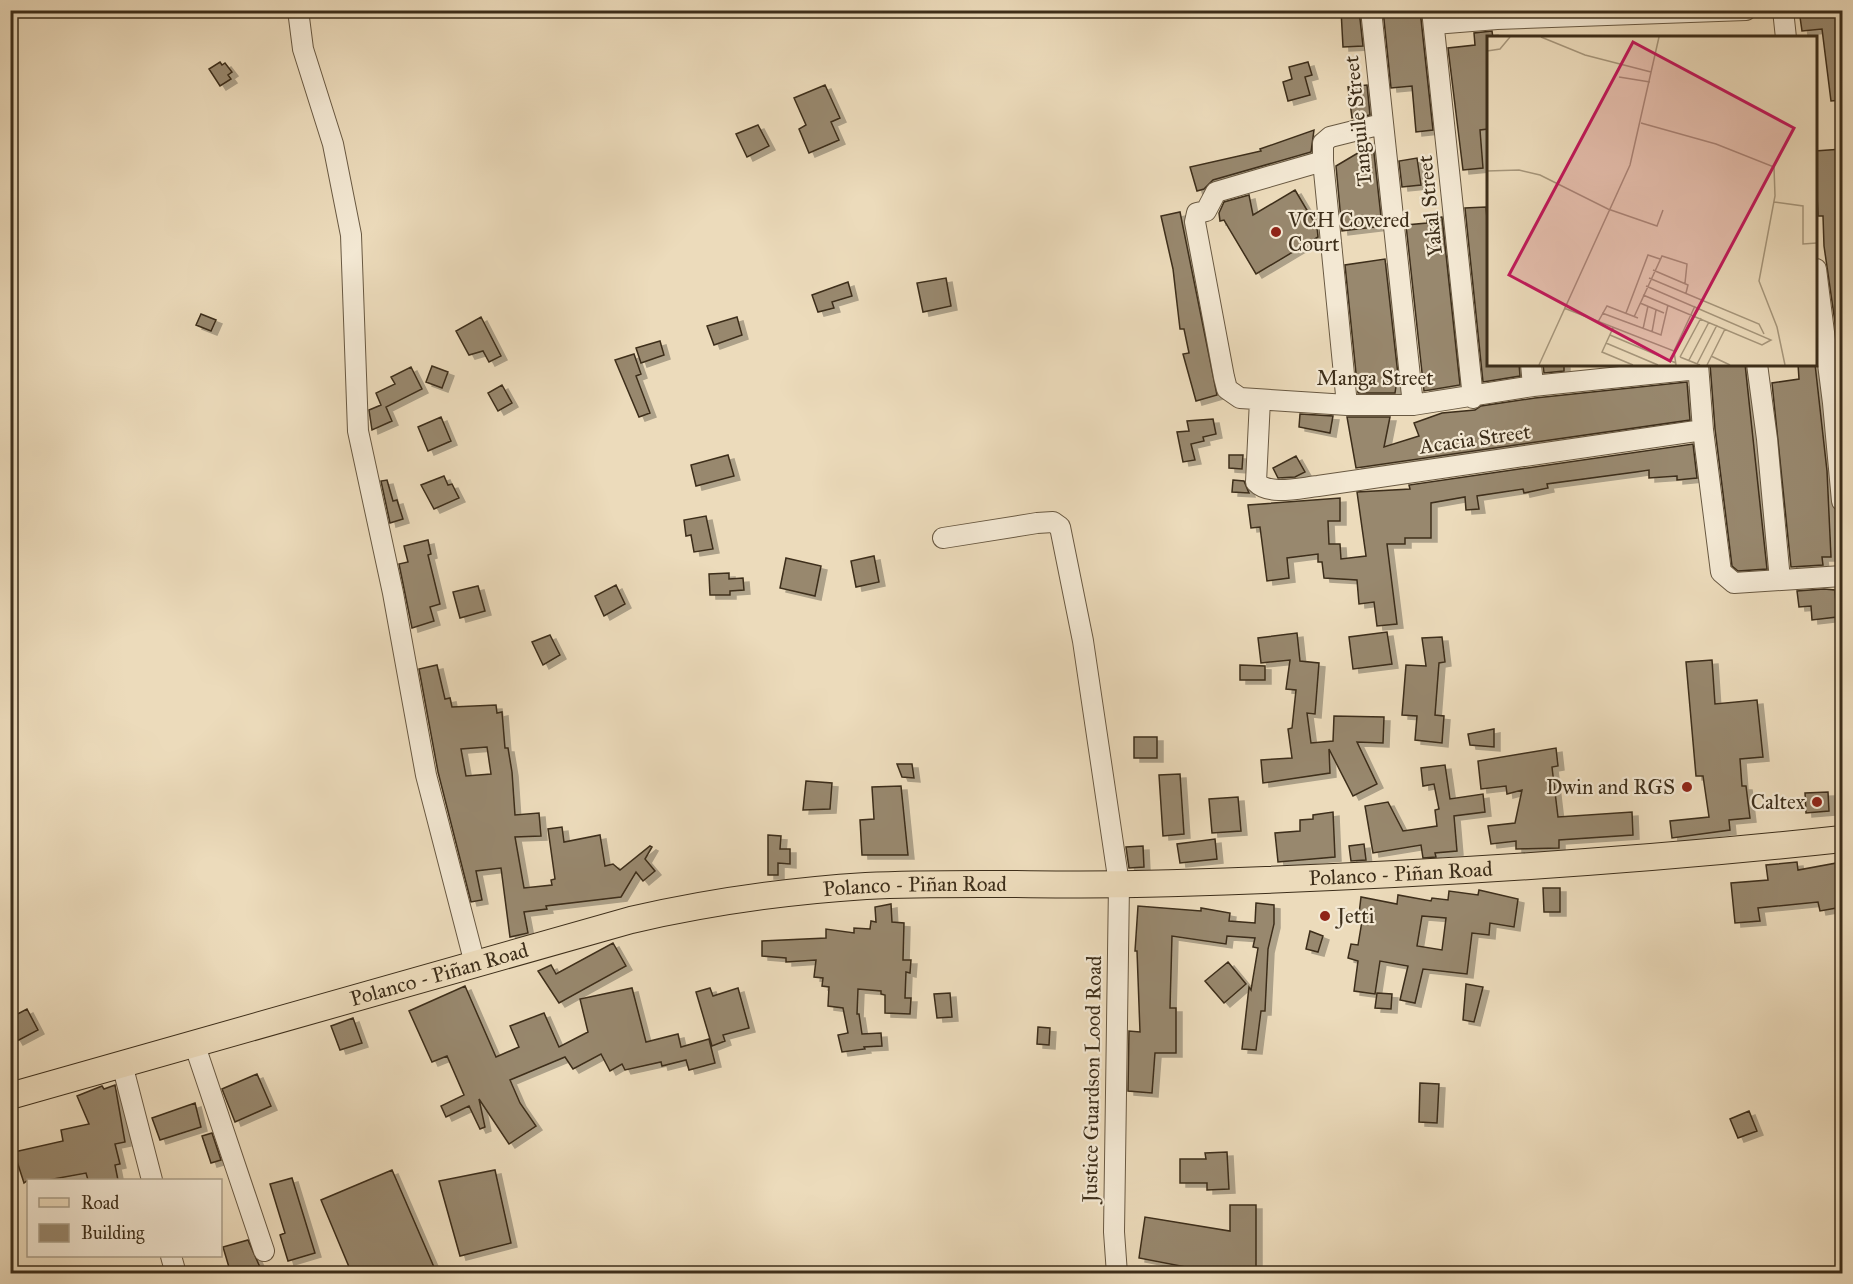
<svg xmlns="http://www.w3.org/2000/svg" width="1853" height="1284" viewBox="0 0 1853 1284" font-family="'IM FELL Great Primer',serif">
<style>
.building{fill:#98886e;stroke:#3d2e1a;stroke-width:1.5;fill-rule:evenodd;filter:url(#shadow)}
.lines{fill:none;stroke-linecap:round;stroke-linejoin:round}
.minor-casing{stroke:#695942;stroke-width:22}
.major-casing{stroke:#3d2e1a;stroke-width:28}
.minor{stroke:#f3e8d3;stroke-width:20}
.major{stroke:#ecdbbb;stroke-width:26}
.poi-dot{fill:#8f2418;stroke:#f3e8d3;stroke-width:2}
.labels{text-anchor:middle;stroke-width:4.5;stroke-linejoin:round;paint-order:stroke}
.street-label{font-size:21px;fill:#3d2e1a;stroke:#f3e8d3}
.poi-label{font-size:21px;fill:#3d2e1a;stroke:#f3e8d3;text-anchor:start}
.inset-road{fill:none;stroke:#a6967b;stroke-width:1.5}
.view{fill:#c2185b;fill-opacity:0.15;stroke:#c2185b;stroke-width:3}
.inset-edge{fill:none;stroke:#3d2e1a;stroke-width:3}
</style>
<defs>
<filter id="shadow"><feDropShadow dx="6" dy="4" stdDeviation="0" flood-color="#0004"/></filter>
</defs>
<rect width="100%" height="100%" fill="#ecdbbb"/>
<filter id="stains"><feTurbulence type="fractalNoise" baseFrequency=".00333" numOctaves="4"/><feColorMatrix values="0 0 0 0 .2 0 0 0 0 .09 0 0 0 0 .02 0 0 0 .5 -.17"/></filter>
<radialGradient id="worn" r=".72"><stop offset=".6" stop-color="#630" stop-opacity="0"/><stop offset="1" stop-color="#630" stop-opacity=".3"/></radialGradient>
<!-- building -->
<path class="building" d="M1341,10h18l4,36 -20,1z
M1383,10h37l13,120 -17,2 -4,-46 -21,2z
M1799,10h43v90l-11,1 -9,-72 -20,2z
M1492,31l1,7h-5v91l-8,1 3,38 -20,2 -15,-122 27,-3 -1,-12z
M220,62l2,3 3,-2 7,9 -4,3 3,4 -11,7 -11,-17z
M1308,62l4,13 -7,2 5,18 -22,6 -5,-19 9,-3 -3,-12z
M825,85l15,33 -9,4 8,18 -30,13 -10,-24 7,-4 -12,-27z
M1367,85l3,30 -18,3 -4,-31z
M758,125l11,21 -22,11 -11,-23z
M1314,130l-3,22 -98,28 -9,9 -7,2 -7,-24 71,-16 -1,-2z
M1373,144l9,82 -40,5 -6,-65z
M1842,149v187h-5l-13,-90 -1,-30h-5l-3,-65z
M1417,158l4,27 -19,2 -3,-26z
M1295,190l22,37 1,10 -62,37 -32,-54 -4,1 -1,-8 5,-11 25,-7 4,20z
M1486,207l2,23v134h31l1,12 -37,6 -18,-174z
M1180,212l37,183 -21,6 -13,-47 6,-1 -5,-24h-4l-7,-60 -12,-53z
M1442,217l18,168 -36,6 -18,-166 21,-2v-5z
M1385,259l14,125 -2,-4 -2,13h-37l-13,-128z
M946,278l5,28 -28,6 -6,-29z
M848,282l4,14 -20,6 2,6 -16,4 -6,-17z
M201,314l15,6 -5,11 -15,-6z
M481,317l20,39 -12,6 -6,-11 -14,4 -13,-24z
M737,317l5,18 -28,10 -7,-19z
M660,341l4,14 -23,8 -5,-15z
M634,354l7,20 -5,2 14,37 -11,4 -24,-57z
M1543,364h21v7l-20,2z
M1710,364h35l22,205 -29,2 -6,-5 -17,-137z
M1798,364h17l12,107 4,86h-9l1,8 -32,2 -19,-184 27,-4z
M432,366l16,6 -6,16 -16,-6z
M411,367l11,22 -36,18 6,14 -20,9 -3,-20 12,-5 -5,-12 19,-9 -4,-7z
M1687,382l3,38 -334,48 -9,-51h43l-6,30 35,-11 -5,-13 28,-10 33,-3 6,-4 54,-8z
M502,385l10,18 -14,8 -10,-18z
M1300,414l33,2 -3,17 -31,-6z
M441,417l10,24 -23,10 -10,-24z
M1213,419l3,15 -13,3 1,4 -13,3 4,16 -12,2 -6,-30 12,-1 -2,-10z
M1693,444l4,34 -20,2v-4l-28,2v-8l-13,2 -89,12 1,4 -24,5 -1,-4 -46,7 2,13 -13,1 -1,-13 -34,6v35h-26v6h-18l10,80 -20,2 -3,-24 -15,2 -2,-24 -33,-2 -2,-16h-4v-8l-31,4 2,20 -22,3 -7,-54 -9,1 -3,-23 92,-7v23h-12l1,23h11l1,15 25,-3 -9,-64 53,-3 -1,-4z
M728,455l6,21 -38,10 -5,-21z
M1229,455h14l-1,14 -13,-1z
M1296,456l9,16 -10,5 -17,1 -5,-10z
M444,476l4,9 4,-1 7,14 -25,11 -13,-24z
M387,480l6,21 4,-1 6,19 -13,4 -9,-42z
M1233,480l11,1 5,12 -17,-1z
M706,516l7,33 -19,3 -3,-17 -5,1 -2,-16z
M428,540l3,14 -3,1 12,49 -10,3 4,14 -22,7 -13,-64 9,-2 -4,-16z
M874,556l5,26 -23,5 -5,-26z
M786,558l35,8 -6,30 -35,-8z
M729,573v6l14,-1 1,12 -14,1v4h-20l-1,-21z
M616,585l9,19 -21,12 -9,-20z
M478,586l7,25 -25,7 -7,-26z
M1824,589l11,1 2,27 -25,3 -1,-14 -12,1 -2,-16z
M1387,632l5,32 -39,5 -4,-32z
M1297,633l3,28 19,2 -4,51 -8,-1 4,30 22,-2 1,-25 50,1 -1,26 -26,-1 20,42 -24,12 -24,-47 1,24 -67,10 -2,-23 31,-2 -4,-29 4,-1 4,-38 -10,-1 4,-29 -29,3 -3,-25z
M550,635l10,20 -17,10 -11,-23z
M1442,637l3,25 -6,1 -4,52 9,1 -2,27 -27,-3 2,-24 -15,-1 4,-50 20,1 -4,-28z
M1712,660l3,44 42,-4 6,57 -23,2 2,27h4l4,32 -21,2 1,10 -58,8 -2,-17 39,-4 -6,-41h-7l-10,-114z
M437,665l8,34 5,-1 2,9 44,-2 1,8 5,-1 3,36h3l4,24 3,43 24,-2 2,23 -26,1 9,51 28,-3 -1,-5 4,-1 -7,-50 14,-2 2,15 36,-7 5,31 8,-2 7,6 30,-24 2,1 -7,12 10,12 -12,10 -7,-9 -15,25 -75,9 1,3 -23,3 4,21 -18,4 -9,-69 -25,3 6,29 -11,2 -33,-130 -19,-103zM487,747l4,27 -25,2 -5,-27z
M1240,665l25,1v14h-25z
M1494,729v18l-24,-2 -2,-11z
M1134,737h23v21h-23z
M1556,748l2,18 -6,1 6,50 74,-5 1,23 -74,5v8l-43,1v-8l-25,3 -3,-18 27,-3 7,-33 -15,4 -1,-8 -25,3 -3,-28z
M897,764h15l2,14 -12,-1z
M1445,765l5,34 33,-5 2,18 -31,4 3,35 -22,2 1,4 -13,1 -2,-13 -48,8 -8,-47 23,-4 15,29 34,-5 -2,-16 4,-1 -5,-25 -11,2 -2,-18z
M1180,774l4,60 -21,2 -4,-61z
M806,781l26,2 -2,26 -27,1z
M901,786l7,69h-46l-2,-35 14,-1 -2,-32z
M1828,792l1,19 -23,2 -1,-20z
M1238,797l3,34 -29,2 -3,-34z
M1333,812l2,45 -57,5 -3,-29 25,-2v-11l13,-1v-4z
M768,835l13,1 -1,13h10v15l-12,-1v12h-10z
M1215,839l2,20 -37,4 -3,-19z
M1364,844l2,16 -15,1 -2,-15z
M1143,846l1,21 -15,1 -3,-21z
M1797,862l1,8 44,-8v45l-22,4 -2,-9 -60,6 2,13 -25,2 -4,-40 37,-3 -2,-15z
M1543,888h17v24h-16z
M1479,890l39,9 -4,28 -24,-4 -1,12 -17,-2 -5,41 -44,-5 -8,34 -15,-3 8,-34 -28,-5 -5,33 -21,-3 4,-30 -10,-3 3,-14 7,1 5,-30 -4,-1 2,-17 36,7 1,-9 33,6 1,-3 16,2 1,-9 29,4zM1422,916l24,2 -4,32 -25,-4z
M1256,903l18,2v19l-6,25 -3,62h-4l-5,39 -14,-1 7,-62 2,3 7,-42 -5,-1 2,-9 -28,-2 -1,8 -54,-8 -2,72h6v45h-21l-3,40 -24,-2 1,-60 11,1 -3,-81h-2l3,-45 63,5v-3l29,5 -1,8 26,2z
M891,904l1,18 12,1 -1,37h8l-1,13 -4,-1 -1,26h6l-1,16 -25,-1v-18l-4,-1v-3l-23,-2 -1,25h2l3,20 19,-1 1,13 -18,1 1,2 -23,3 -4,-17 10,-2 -5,-25 -15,-2 1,-19 -7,-1 1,-8 -9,-1 2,-17 -30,2v-4l-24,-2v-15l64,-3v-9l28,4v-5l16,1 1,-8 5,1 -1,-15z
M1310,931l13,5 -5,16 -12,-3z
M613,943l13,23 -67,37 -21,-32 13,-6 5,9z
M1228,962l18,22 -22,19 -19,-22z
M1466,984l17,3 -9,35 -11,-2z
M465,986l31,71 23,-10 -9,-21 34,-13 15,34 29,-15 -8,-33 52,-11 14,54 32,-8 3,13 28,-8 6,24 -26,7 -3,-10 -24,6 -1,-4 -36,8 -3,-6 -12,7 -9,-17 -28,15 -8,-12 -55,23 10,23 16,23 -27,18 -30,-45 6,28 -5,2 -11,-23 -23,11 -5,-11 23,-11 -17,-39 -15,6 -23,-51z
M710,988l3,8 25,-8 11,40 -26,7 2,6 -13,5 -16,-54z
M950,993l2,24 -15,1 -3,-24z
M1377,993l15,1 -1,15 -16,-1z
M27,1009l11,21 -21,11 -7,-12v-11z
M353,1018l9,25 -22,7 -9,-24z
M1038,1027l12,1 -1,17 -12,-1z
M257,1074l14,32 -36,16 -13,-33z
M1420,1083l19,1 -2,39 -18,-1z
M115,1085l10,57 -10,2 5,20 -5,1 3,15h-30l-2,-7 -38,7h-20l-4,3 -10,-31 49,-11 -2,-11 28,-6 -12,-28 25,-10 2,3z
M195,1103l6,24 -41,13 -8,-22z
M1749,1111l8,20 -19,7 -8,-19z
M212,1133l9,27 -10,3 -9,-27z
M1227,1152l2,37 -22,1v-7h-27v-24h26l-1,-6z
M392,1170l45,104h-85l-31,-74z
M495,1170l16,73 -51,13 -21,-75z
M292,1178l23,75 -27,8 -8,-26 5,-2 -15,-49z
M1230,1205h26v69h-34l-83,-16 6,-41 85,14z
M248,1240l15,34h-32l-8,-27z"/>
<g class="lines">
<defs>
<path id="minor" d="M298,10l5,39 30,95 18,91 7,196 35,162 33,182 49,189
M1371,10l42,395
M1432,10l41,388
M1783,10l3,28
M1434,24l63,-5 249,-9
M1323,161l-107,31 -10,19 -9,2 -2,9 29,155 3,12 13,9 107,7h66l120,-19 165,-17
M1816,269l17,134 9,98
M1531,364l2,22
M1698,364l5,66 18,142 13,11 108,-7
M1757,364l10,75 13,141
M1260,400l-4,82c13,14 43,6 62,4l385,-56
M1347,405l-24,-244v-18l7,-6 52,-13
M943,538l94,-15 16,-1 7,5 23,114 36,243 -5,348 3,42
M194,1043l70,208
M122,1064l30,116
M171,1256l5,18"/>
<g id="major">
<path id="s1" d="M10,1096l621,-176c78,-18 156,-29 235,-34 104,-5 208,1 312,-3 222,-7 443,-20 664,-44"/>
</g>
</defs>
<!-- minor casing -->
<use href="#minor" class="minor-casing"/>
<!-- major casing -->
<use href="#major" class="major-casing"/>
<!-- minor -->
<use href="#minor" class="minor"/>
<!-- major -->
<use href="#major" class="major"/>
</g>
<!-- markers -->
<g class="poi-dot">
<circle cx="1276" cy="232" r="6"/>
<circle cx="1687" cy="787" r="6"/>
<circle cx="1817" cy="802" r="6"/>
<circle cx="1325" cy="916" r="6"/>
</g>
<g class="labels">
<!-- street labels -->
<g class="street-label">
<text transform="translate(1358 121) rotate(-96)" y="7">Tanguile Street</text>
<text transform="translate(1430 206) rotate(-96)" y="7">Yakal Street</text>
<text x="1375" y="385">Manga Street</text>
<text transform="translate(1475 439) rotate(-8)" y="7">Acacia Street</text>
<text dy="7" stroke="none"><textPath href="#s1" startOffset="1418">Polanco - Piñan Road</textPath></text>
<text dy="7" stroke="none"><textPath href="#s1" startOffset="932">Polanco - Piñan Road</textPath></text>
<text dy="7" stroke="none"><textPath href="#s1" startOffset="446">Polanco - Piñan Road</textPath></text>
<text transform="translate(1092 1079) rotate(-89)" y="7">Justice Guardson Lood Road</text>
</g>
<!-- poi labels -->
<g class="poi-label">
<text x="1288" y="227">VCH Covered<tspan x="1288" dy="24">Court</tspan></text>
<text x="1675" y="794" text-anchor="end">Dwin and RGS</text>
<text x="1805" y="809" text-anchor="end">Caltex</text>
<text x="1337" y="923">Jetti</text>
</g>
</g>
<!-- overview -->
<g transform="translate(1487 36)">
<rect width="330" height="330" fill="#ecdbbb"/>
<path class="inset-road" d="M54,1l44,18 66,17M0,15l13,-2 10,-12M132,41l31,5M154,87l75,21 58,23 1,29 -16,85 18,46 8,38M0,135l32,-1 21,5 68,34 49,17 6,-16M287,166l29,4v38l14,-1M166,234l35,15 -2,8M162,242l110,46 5,10M156,259l119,50 9,-5 -125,-54M153,267l24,10M77,272l110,43 2,14M115,277l59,22 7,-30M139,277l22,-58 12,4M147,281l28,-61 25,8 -2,19M111,286l9,-16 31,12M126,292l-11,24 31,13M156,293l5,-23M165,296l4,-22M123,299l66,28M119,307l52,22M187,315l21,-45M224,320l19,9M193,321l21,-39M193,321l20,8M202,324l20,-38M210,328l20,-39M52,329l91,-200 29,-128M220,329l18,-36"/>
<path class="view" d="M146,6l161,86 -124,233 -161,-86z"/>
<rect width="330" height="330" class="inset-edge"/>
</g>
<!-- margin -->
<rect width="1853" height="1284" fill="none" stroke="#ecdbbb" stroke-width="36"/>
<rect x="12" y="12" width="1829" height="1260" fill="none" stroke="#3d2e1a" stroke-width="3"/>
<rect x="18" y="18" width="1817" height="1248" fill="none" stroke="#3d2e1a" stroke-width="1.5"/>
<!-- legend -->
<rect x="27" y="1179" width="195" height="78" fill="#f3e8d3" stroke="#aa9e89" stroke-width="1.5"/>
<rect x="39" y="1198" width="30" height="9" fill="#ecdbbb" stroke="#aa9e89" stroke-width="1.5"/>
<text x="81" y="1209" font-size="18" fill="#3d2e1a">Road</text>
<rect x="39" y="1224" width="30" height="18" fill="#98886e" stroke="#aa9e89" stroke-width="1.5"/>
<text x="81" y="1239" font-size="18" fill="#3d2e1a">Building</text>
<rect width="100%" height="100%" filter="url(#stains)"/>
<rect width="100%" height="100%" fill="url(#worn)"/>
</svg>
